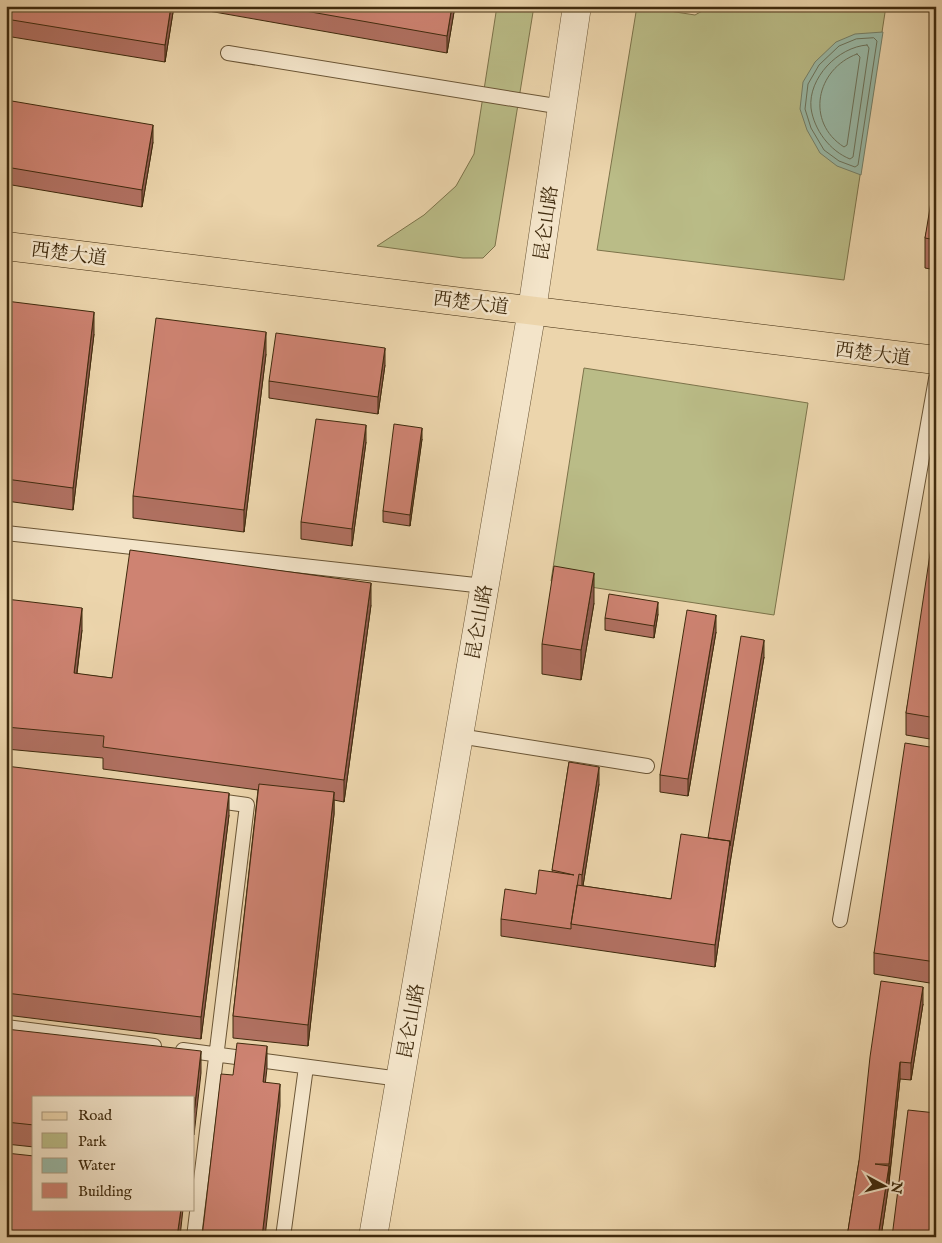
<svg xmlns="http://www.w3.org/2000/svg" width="942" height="1243" viewBox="0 0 942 1243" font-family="'IM FELL English','Noto Serif SC',serif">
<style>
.green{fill:#babc87;stroke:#7c734a}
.water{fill:#99b9a7;stroke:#758069}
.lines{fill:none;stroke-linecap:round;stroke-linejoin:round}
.shore{stroke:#6c725a;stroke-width:1}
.service-casing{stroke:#6a5535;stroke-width:16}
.tertiary-casing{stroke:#6a5535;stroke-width:29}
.primary-casing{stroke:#3f2a0d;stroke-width:29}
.service{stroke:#f3e4c9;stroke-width:14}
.tertiary{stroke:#f3e4c9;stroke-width:28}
.primary{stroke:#ecd5ac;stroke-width:28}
.wall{fill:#b17162;stroke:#3f2a0d}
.shaded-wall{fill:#905c50;stroke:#3f2a0d}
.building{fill:#ce8372;stroke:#3f2a0d}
.labels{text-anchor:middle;stroke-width:5;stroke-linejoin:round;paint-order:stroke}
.street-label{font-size:19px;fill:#3f2a0d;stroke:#f3e4c9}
</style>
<rect width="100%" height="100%" fill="#ecd5ac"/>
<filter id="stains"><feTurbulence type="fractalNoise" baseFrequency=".004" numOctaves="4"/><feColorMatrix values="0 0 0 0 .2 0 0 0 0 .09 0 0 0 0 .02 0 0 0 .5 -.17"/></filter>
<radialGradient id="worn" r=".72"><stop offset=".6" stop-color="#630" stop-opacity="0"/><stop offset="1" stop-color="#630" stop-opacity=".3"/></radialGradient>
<!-- green -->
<path class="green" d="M497,6h37l-39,240 -12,12h-20l-86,-12 47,-31 32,-29 18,-32z
M637,6l58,9 16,-9h175l-42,274 -247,-30z
M584,368l224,35 -34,212 -223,-34z"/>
<!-- water -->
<path class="water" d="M883,32l-22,143 -24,-9 -17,-13 -13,-23 -7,-21 3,-27 12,-20 21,-20 19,-8z"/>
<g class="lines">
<!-- shore -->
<path class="shore" d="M874,38l3,3 -19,124 -3,2 -16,-6 -15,-11 -13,-22 -6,-19 3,-25 11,-19 20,-19 17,-7z
M867,45l2,3 -16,109 -3,2c-20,-8 -36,-29 -39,-51 -3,-30 27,-61 56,-63z
M857,54l3,3 -13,88 -3,2c-39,-25 -28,-78 13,-93z"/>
<defs>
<path id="service" d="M228,53l334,54
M6,533l478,53
M459,736l188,30
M840,920l96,-541
M6,1027l148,19
M183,1050l217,29
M194,1237l53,-432 -36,-5
M283,1237l23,-170"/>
<path id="tertiary" d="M373,1237l159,-927 45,-304"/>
<path id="primary" d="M6,246l930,114"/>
</defs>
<!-- service casing -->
<use href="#service" class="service-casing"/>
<!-- tertiary casing -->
<use href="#tertiary" class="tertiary-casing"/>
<!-- primary casing -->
<use href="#primary" class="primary-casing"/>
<!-- service -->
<use href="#service" class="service"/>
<!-- tertiary -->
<use href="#tertiary" class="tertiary"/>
<!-- primary -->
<use href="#primary" class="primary"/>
</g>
<!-- wall -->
<path class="wall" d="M6,6h168l-9,56 -159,-26z
M186,6h269l-8,47 -261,-46z
M6,100l147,42 -11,65 -136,-23z
M936,190v80l-11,-2v-30z
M6,301l88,33 -21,176 -67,-9z
M266,354l-22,178 -111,-14v-22z
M385,365l-7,49 -109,-16v-17z
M422,439l-12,87 -27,-4v-11z
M366,442l-14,104 -51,-7v-17z
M936,541v199l-30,-5v-22z
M6,599l76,31 -5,44 35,4 259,-73 -27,197 -10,-2v14l-26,232 -75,-8v-22l25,-226 -155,-21v-11l-97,-9z
M594,603l-13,77 -39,-6v-30z
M658,614l-4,24 -49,-8v-12z
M716,632l-28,164 -28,-4v-17z
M764,657l-34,206 -15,104 -214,-31v-17l35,-25 16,-22 17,-110 30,22 -16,102 88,13 37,-61z
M936,748v236l-62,-10v-21z
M6,766l223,49 -28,224 -195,-24z
M923,1004l-12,76 -11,-1 -11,104 -8,54h-34l12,-76z
M6,1029l195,44 -167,24v50l-28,-3z
M936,1065v40l-3,-1v-17z"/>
<!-- shaded-wall -->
<path class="shaded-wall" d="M171,6h3l-9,56v-17z
M452,6h3l-8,47v-17z
M153,125v17l-11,65v-17z
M94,312v22l-21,176v-22z
M266,332v22l-22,178v-22z
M385,348v17l-7,49v-17z
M366,425v17l-14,104v-17z
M422,428v11l-12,87v-11z
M594,573v30l-13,77v-30z
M371,583v22l-27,197v-22z
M658,602v12l-4,24v-12z
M82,608v22l-8,65v-22z
M716,615v17l-28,164v-17z
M764,640v17l-34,206 -15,104v-22l15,-104z
M599,767v17l-17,108v-17z
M334,792v22l-26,232v-21z
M229,793v22l-28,224v-22z
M923,987v17l-12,76v-17z
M267,1046v22l-4,36v-22z
M201,1051v22l-7,62v-22z
M900,1062v17l-11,102v-17z
M280,1084v22l-15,131h-3z
M889,1166v17l-8,54h-3z
M181,1209h2l-3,28h-3z"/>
<!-- building -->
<path class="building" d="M6,6h165l-6,39 -159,-26z
M277,6h175l-5,30z
M6,100l147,25 -11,65 -136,-23z
M933,190h3v50l-11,-2z
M6,301l88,11 -21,176 -67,-9z
M156,318l110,14 -22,178 -111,-14z
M276,333l109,15 -7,49 -109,-16z
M316,419l50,6 -14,104 -51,-7z
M394,424l28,4 -12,87 -27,-4z
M932,541h4v177l-30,-5z
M130,550l241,33 -27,197 -241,-33 1,-11 -98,-9v-128l76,9 -8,65 38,5z
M554,566l40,7 -13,77 -39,-6z
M609,594l49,8 -4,24 -49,-8z
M687,610l29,5 -28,164 -28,-4z
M741,636l23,4 -34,206v-5l-22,-3z
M905,743l31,5v214l-62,-9z
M569,762l30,5 -17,108 -3,-1 -8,50v5l-70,-10 4,-30 31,5 3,-24 35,5 -22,-5z
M6,766l223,27 -28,224 -195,-24z
M259,784l75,8 -26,233 -75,-9z
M681,834l49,7 -15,104 -144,-21 6,-39 94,14z
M881,981l42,6 -12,76 -11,-1 -11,102h-14l14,2 -11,71h-31l12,-76 11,-104z
M6,1029l195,22 -7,62v-16h-160v28l-28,-3z
M237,1043l30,3 -4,36 17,2 -18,153h-60l19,-163 12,1z
M936,1065v23l-3,-1z
M908,1110l28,3v124h-44z
M6,1153l28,3v53h147l-4,28h-171z"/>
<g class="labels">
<!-- street labels -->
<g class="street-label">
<text transform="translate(545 223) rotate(-82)" y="7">昆仑山路</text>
<text transform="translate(69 253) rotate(7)" y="7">西楚大道</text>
<text transform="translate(471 302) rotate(7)" y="7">西楚大道</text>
<text transform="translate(873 353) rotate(7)" y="7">西楚大道</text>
<text transform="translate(478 622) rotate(-80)" y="7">昆仑山路</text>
<text transform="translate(410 1021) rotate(-80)" y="7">昆仑山路</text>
</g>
</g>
<!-- margin -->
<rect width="942" height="1243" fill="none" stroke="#ecd5ac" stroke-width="25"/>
<rect x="8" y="8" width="927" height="1228" fill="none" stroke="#3f2a0d" stroke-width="2.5"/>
<rect x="12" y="12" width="917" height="1218" fill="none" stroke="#3f2a0d"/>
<!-- legend -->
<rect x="32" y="1096" width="162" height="115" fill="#f3e4c9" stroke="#ab9a7e"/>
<rect x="42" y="1112" width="25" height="8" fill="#ecd5ac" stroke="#ab9a7e"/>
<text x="78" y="1120" font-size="15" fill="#3f2a0d">Road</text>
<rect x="42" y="1133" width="25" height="15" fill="#babc87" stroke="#ab9a7e"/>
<text x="78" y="1146" font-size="15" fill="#3f2a0d">Park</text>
<rect x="42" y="1158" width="25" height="15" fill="#99b9a7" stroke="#ab9a7e"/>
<text x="78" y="1170" font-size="15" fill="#3f2a0d">Water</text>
<rect x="42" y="1183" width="25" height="15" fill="#ce8372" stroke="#ab9a7e"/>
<text x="78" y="1196" font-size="15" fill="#3f2a0d">Building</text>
<!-- north arrow -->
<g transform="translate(884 1186) rotate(97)" stroke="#f3e4c9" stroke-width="4" paint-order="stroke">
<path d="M0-4L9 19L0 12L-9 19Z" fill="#3f2a0d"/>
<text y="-8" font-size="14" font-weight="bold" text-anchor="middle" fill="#3f2a0d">N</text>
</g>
<rect width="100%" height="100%" filter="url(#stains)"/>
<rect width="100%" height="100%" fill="url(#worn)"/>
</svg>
